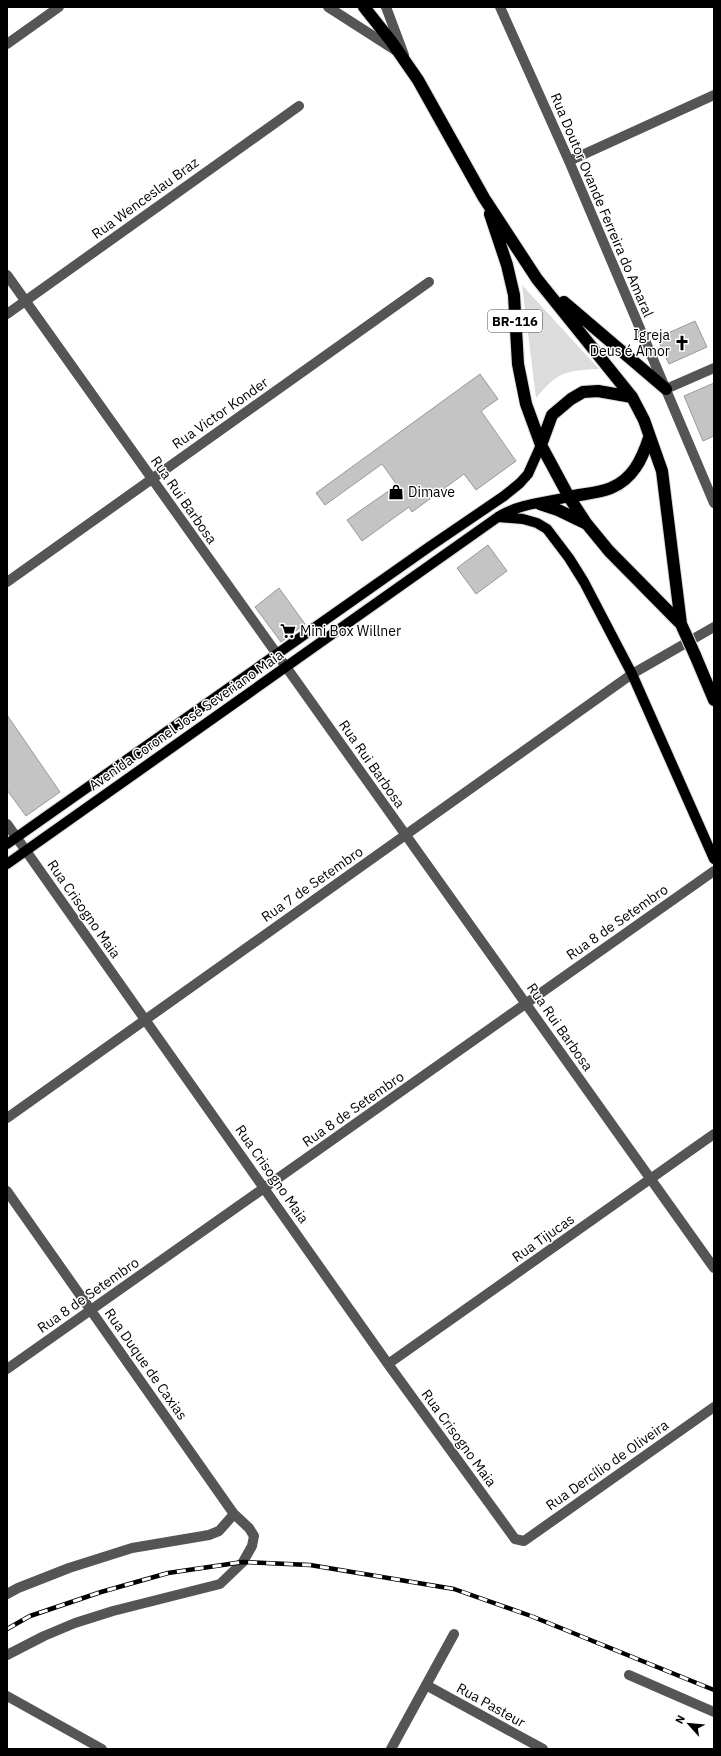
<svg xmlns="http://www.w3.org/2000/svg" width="721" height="1756" viewBox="0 0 721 1756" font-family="'IBM Plex Sans',sans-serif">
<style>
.green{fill:#dcdcdc}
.building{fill:#c4c4c4;stroke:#999}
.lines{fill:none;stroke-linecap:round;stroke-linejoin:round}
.major-casing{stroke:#dbdbdb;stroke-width:12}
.highway-casing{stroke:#dbdbdb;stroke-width:14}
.minor{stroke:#555;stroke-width:10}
.major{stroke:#000;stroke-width:10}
.highway{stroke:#000;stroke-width:12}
.rail-casing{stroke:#000;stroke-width:4.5}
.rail{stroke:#fff;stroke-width:3;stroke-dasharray:9;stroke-linecap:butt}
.highway-bridge-casing{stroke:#dbdbdb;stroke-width:14;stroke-linecap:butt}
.highway-bridge{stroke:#000;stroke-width:12}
.labels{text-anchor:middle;stroke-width:3;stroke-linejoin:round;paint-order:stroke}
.shield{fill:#fff;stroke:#4c4c4c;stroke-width:1}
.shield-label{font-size:13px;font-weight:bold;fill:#000}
.street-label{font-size:14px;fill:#000;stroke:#fff}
.poi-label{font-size:14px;fill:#000;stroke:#fff;text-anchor:start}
</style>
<rect width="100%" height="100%" fill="#fff"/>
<!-- green -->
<path class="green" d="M522,285l77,84c-35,2 -40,2 -63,29z"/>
<!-- building -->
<path class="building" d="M695,321l12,26 -38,17 -12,-26z
M480,374l18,25 -17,12 35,50 -40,29 -12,-16 -52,38 -3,-5 -47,34 -15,-21 50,-35 -15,-21 -57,41 -9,-12z
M714,383v53l-11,5 -19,-45z
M488,545l19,26 -31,23 -19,-26z
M279,588l26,36 -24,18 -26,-35z
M7,715l53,77 -34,24 -19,-26z"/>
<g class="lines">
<defs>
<path id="major" d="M498,517l25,2 14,4 10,6 22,29 15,24 48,92 82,185
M7,844l422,-297 75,-51 16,-13 8,-9 13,-29
M7,864l491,-347c20,-13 48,-15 71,-20"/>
<path id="highway" d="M364,7l27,34 27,39 66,118 53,81 95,118 12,23 18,51 19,153
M490,214l17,51 7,30 4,69 8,40 15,41 28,52 17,26 23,28 72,73
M564,302l102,87
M541,445l11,-30 19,-16 12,-7 15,-1 34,6
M569,497c13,-3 30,-4 42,-9 22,-9 31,-29 38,-50
M540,504l18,6 27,13
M695,655l19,45"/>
</defs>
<!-- major casing -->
<use href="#major" class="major-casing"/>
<!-- highway casing -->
<use href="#highway" class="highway-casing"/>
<!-- minor -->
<path class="minor" d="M328,7l67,43
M386,7l18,48
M500,7l69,154 145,342
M7,44l52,-37
M569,161l145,-66
M7,275l707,993
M7,314l292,-208
M666,389l48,-21
M7,582l422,-300
M7,824l381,540 127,175 9,2 190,-134
M7,1118l625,-444 82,-47
M7,1191l227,323 15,14 5,8 -2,10 -9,16 -23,22 -107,27 -38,12 -31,13 -37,19
M388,1364l326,-230
M7,1369l707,-498
M7,1594l11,-6 51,-20 63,-20 77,-13 10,-4 15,-17
M629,1675l85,37
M426,1685l117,64
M7,1696l95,53
M391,1749l63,-115"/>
<!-- major -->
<use href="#major" class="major"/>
<!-- highway -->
<use href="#highway" class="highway"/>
<defs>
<path id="rail" d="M7,1629l23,-13 71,-24 67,-19 75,-11 67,3 144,24 77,27 183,74"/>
</defs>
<!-- rail casing -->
<use href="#rail" class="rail-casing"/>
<!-- rail -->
<use href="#rail" class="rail"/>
<defs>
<path id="highway-bridge" d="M681,624l14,31"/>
</defs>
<!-- highway-bridge casing -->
<use href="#highway-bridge" class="highway-bridge-casing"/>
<!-- highway-bridge -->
<use href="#highway-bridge" class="highway-bridge"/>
</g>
<!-- icons -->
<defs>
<symbol id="church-bare" viewBox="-9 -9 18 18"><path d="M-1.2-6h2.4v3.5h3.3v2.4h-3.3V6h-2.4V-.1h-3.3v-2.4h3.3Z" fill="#000" stroke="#fff" stroke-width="2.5" paint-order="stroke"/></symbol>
<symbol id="shop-bare" viewBox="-9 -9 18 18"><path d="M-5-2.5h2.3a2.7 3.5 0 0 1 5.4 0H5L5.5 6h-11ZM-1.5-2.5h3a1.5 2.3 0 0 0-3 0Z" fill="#000" stroke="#fff" stroke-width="2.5" paint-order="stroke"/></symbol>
<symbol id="supermarket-bare" viewBox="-9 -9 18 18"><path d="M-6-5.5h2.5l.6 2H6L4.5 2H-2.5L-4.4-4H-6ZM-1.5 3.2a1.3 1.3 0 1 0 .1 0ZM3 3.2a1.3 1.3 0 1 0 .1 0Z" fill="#000" stroke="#fff" stroke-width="2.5" paint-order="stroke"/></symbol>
</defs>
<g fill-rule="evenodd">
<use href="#church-bare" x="671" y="332" width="22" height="22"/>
<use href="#shop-bare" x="385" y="481" width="22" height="22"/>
<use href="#supermarket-bare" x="277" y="620" width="22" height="22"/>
</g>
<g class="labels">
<!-- shield labels -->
<rect class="shield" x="488" y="310" width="54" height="22" rx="3"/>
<g class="shield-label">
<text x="515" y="326">BR-116</text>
</g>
<!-- street labels -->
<g class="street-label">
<text transform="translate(145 198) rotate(-36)" y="5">Rua Wenceslau Braz</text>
<text transform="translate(602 205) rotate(67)" y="5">Rua Doutor Ovande Ferreira do Amaral</text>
<text transform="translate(220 413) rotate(-35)" y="5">Rua Victor Konder</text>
<text transform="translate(184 500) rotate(55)" y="5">Rua Rui Barbosa</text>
<text transform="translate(186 720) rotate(-35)" y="5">Avenida Coronel José Severiano Maia</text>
<text transform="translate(372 764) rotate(55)" y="5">Rua Rui Barbosa</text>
<text transform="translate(312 884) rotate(-35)" y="5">Rua 7 de Setembro</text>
<text transform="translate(84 909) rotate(55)" y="5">Rua Crisogno Maia</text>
<text transform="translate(617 922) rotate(-35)" y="5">Rua 8 de Setembro</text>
<text transform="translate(560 1027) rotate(55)" y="5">Rua Rui Barbosa</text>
<text transform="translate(353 1109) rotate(-35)" y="5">Rua 8 de Setembro</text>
<text transform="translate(272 1174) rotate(55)" y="5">Rua Crisogno Maia</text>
<text transform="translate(543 1238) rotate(-35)" y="5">Rua Tijucas</text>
<text transform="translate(88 1295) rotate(-35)" y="5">Rua 8 de Setembro</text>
<text transform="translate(146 1364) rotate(55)" y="5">Rua Duque de Caxias</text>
<text transform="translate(459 1438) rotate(54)" y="5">Rua Crisogno Maia</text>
<text transform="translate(607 1465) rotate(-35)" y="5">Rua Dercílio de Oliveira</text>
<text transform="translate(491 1705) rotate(29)" y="5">Rua Pasteur</text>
</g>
<!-- poi labels -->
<g class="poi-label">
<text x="670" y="340" text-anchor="end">Igreja<tspan x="670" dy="16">Deus é Amor</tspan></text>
<text x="408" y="497">Dimave</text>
<text x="300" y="636">Mini Box Willner</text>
</g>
</g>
<!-- border -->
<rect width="721" height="1756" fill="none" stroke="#000000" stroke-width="16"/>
<!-- north arrow -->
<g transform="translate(689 1724) rotate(297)" stroke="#ffffff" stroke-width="3" paint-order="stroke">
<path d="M0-3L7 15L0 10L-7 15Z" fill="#000000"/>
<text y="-6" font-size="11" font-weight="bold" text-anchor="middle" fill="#000000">N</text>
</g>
</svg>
